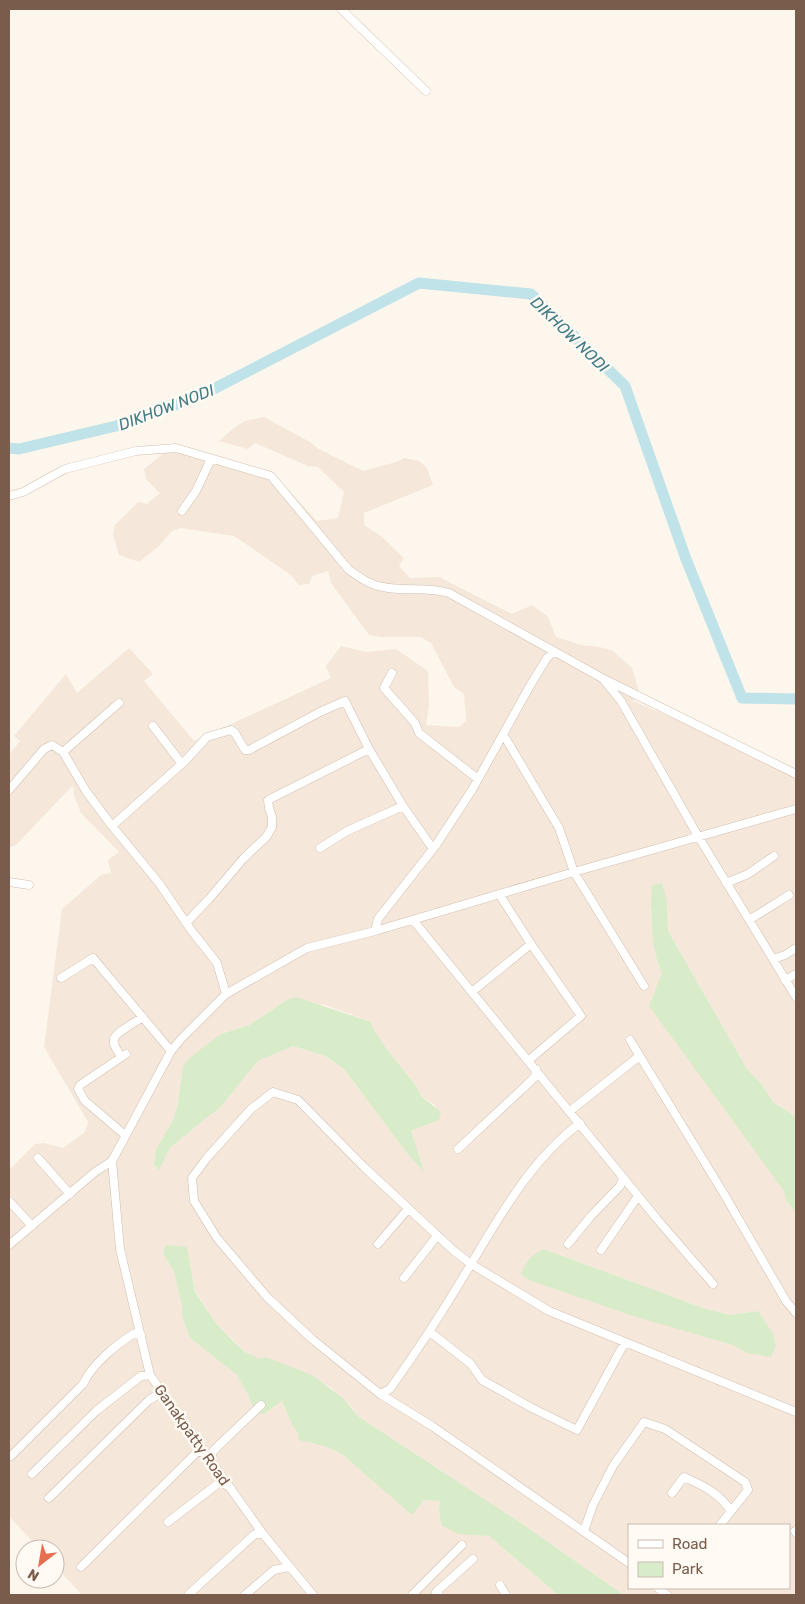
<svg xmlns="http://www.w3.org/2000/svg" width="805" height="1604" viewBox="0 0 805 1604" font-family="Rubik,sans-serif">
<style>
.residential{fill:#f5e8da;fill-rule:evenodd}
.green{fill:#d8ecc9}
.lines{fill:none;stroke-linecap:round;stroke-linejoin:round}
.river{stroke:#bfe3e8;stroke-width:11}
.street-casing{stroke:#d1beb0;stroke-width:9}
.street{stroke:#fff;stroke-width:8}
.labels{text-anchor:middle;stroke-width:5;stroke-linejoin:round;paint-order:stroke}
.street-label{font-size:15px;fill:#7a5c4d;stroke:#fffaf3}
.water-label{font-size:16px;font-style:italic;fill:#437c86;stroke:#fffaf3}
</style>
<rect width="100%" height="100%" fill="#fdf6ec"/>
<!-- residential -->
<path class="residential" d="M264,417l46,25 7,6 46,23 33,-9 8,-4 15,3 8,7 6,17 -69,28v12l17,11 23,22 -5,8 11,12 29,-1 73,37 20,-9 16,12 8,20 25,8 19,2 13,4 19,17 7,23 -6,10 163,70v347l-4,-4 -19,-12 -12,-19 -14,-14 -79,-138 -1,-30 -17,10 8,54 4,8 -5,17 -6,9 133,192 2,9 10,13v382h-172l-106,-74 -159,-104 -9,-12 -20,-18 -62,-29h-10l-13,-6 -29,-29 -21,-32 -8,-44 -24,7 11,17 8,35v10l8,22 47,37 12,22 6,17h9l18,-13 10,24 6,8 12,10 9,1 15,5 10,7 68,58 12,-14 16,1 -1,10 40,24 10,1 69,59h-476l-27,-29v-17h-16l-30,-33v-346l26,-26 9,-1 19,5 22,-16 3,-10 -44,-75 18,-138 39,-34 10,-2 -3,-13 11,-8 -38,-39 -7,-17 -1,-11 -57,60 -7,3v-93l11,-14 -6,-5 52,-62 11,19 52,-45 24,26 -9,7 50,60 137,-63 -5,-12 15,-20 25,6 30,-3 32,22 1,35 -3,19 33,2 7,-6 -2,-27 -10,-7 -23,-44 -10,-6h-40l-12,-2 -38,-52 -3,-12 -16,5 -3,8 -10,1 -8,-10 -57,-39 -53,-8 -9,3 -13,15 -20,16 -20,-7 -6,-21 2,-9 23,-23 9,2 13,-11 -14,-14 -2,-10 21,-17 16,1 98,27 38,41 21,-3 6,-26 -26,-25 -10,-1 -53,-23 -7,6 -29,-8 17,-15 9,-5zM287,1000l38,5 46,17 3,8 12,18 31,39 4,9 14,9 4,15 -28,11 6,23 4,7 -15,-9 -62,-83 -19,-13 -32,-10 -35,15 -40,49 -8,5 -40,33 -11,21 -3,-20 16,-27 5,-15 6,-41 38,-32 28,-9zM544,1249l159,59 27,7 28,-4 -11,42 -14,-8 -112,-34zM629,1525h160v63h-160z"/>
<!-- green -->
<path class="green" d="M662,883l5,18 1,30 79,138 14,14 12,19 19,12 4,4v95l-10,-13 -2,-9 -135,-185 13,-33c-11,-22 -12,-64 -10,-88z
M296,997l75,25 3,8 12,18 31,39 4,9 20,16 -2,8 -28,11 13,41 -18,-20 -62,-83 -19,-13 -32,-10 -35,15 -40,49 -8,5 -40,33 -11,22 -5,-5 2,-16 16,-27 5,-14 6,-42 6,-8 32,-24 28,-9 38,-25z
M166,1245l21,2 8,45 21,31 15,16 14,13 13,6h10l44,17 31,23 16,19 159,104 106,74h-66l-69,-59 -30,-2 -17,-8 -3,-15 1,-10 -16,-1 -12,15 -68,-59c-14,-10 -28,-12 -45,-16l-1,-7 -6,-8 -10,-24 -18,13h-9l-6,-17 -12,-22 -47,-37 -8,-22v-10l-8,-35 -11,-17z
M544,1249l159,59 27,7 28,-4 14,21 4,13 -5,12 -24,-4 -14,-8 -100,-29 -104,-36 -8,-6c5,-13 11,-20 23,-25z"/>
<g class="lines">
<!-- river -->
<path class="river" d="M9,448l10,1 97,-23 84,-30 219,-113 112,11 94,92 61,173 56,139 54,1"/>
<defs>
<path id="street" d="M341,9l85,82
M9,496l14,-4 42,-23 71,-18 40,-3 95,28 78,94c10,7 21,15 34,17 22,5 44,-1 66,6l153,85 194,96
M182,511l14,-20 15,-32
M392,673l-8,15 31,35 4,10 59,46
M604,680l17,21 77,135 98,161
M153,726l29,38
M503,736l3,3 53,89 15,44 70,114
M63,752l56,-49
M9,790l35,-41 8,-4 11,7 23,39 26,35 47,57 32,47 26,33 9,31
M112,826l73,-65 22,-24 24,-7 4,3 10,17h4l73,-39 23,-10 24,48 34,57 28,40 5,-1
M320,848l27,-17 56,-25
M9,882l20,3
M726,883l22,-9 26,-18
M499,894l32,50 50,72 -52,44
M413,920l244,299 56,65
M749,920l40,-25
M186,923l23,-24 34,-40 24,-23 5,-9v-10l-3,-9 -1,-8 101,-51
M375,931l3,-12 58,-74 36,-55 59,-106 16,-26 6,-6
M773,959l12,-4 11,-7
M61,978l32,-20 78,93
M785,980l11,-6
M473,991l58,-47
M630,1040l94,154 62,107 10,12
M121,1057c-2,-5 -9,-12 -7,-18 1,-6 23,-18 29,-22
M570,1111l67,-53 4,1
M125,1135l-40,-34 -7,-12 2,-4 46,-31
M458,1149l77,-72 1,-8
M38,1158l32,36
M112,1161l8,88 30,126 113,159 50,61
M9,1201l23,25
M378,1244l30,-35
M568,1244l23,-28 29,-30 3,-8
M9,1245l86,-73 17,-11 59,-110 10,-12 45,-45 81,-46 68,-17 199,-59 222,-63
M601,1250l37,-54
M404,1278l33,-42
M430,1332l41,32 11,16 50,28 45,22 48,-88
M380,1394l10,-5c27,-38 52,-76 75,-115 33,-54 63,-112 115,-151
M11,1456l72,-72c9,-20 34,-40 52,-51l6,2
M211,1461l2,-10 48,-46
M32,1474l64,-63 45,-35 9,-1
M672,1493l12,-16c20,9 34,15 47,34
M49,1498l100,-98 10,-6 6,3
M168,1522l52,-40 8,4
M584,1531l9,-26 20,-39 31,-44 21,7 80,53 3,8 -28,35
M795,1531l1,2
M629,1563l-197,-137 -52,-32 -68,-55 -45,-42 -50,-59 -23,-37 -2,-23 14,-19 45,-50 22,-17 25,8 66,67 90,84 17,13 78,47 247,101
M81,1567l117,-116 8,3
M500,1585l6,10
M658,1588l9,7
M189,1594l66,-60h8
M245,1595l29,-25 15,-3
M412,1595l50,-50
M439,1595l-3,-3 37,-33"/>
</defs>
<!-- street casing -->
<use href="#street" class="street-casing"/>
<!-- street -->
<use href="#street" class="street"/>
</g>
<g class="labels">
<!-- street labels -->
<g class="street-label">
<text transform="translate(192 1435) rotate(55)" y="5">Ganakpatty Road</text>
</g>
<!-- water labels -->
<g class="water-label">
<text transform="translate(570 334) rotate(44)" y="6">DIKHOW NODI</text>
<text transform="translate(166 407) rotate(-21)" y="6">DIKHOW NODI</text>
</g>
</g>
<!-- border -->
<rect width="805" height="1604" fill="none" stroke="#7a5c4d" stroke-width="20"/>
<!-- legend -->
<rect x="628" y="1524" width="162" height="65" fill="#fffaf3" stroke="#cabbb1"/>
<rect x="638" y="1540" width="25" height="8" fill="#ffffff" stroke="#cabbb1"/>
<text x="672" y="1549" font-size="15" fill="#7a5c4d">Road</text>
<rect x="638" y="1562" width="25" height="15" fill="#d8ecc9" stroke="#cabbb1"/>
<text x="672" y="1574" font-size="15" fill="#7a5c4d">Park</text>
<!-- north arrow -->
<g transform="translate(40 1564) rotate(211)"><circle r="24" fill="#fffaf3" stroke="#cabbb1"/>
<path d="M0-4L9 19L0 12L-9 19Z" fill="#e76f51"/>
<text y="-8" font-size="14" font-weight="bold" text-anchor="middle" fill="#7a5c4d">N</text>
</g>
</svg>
